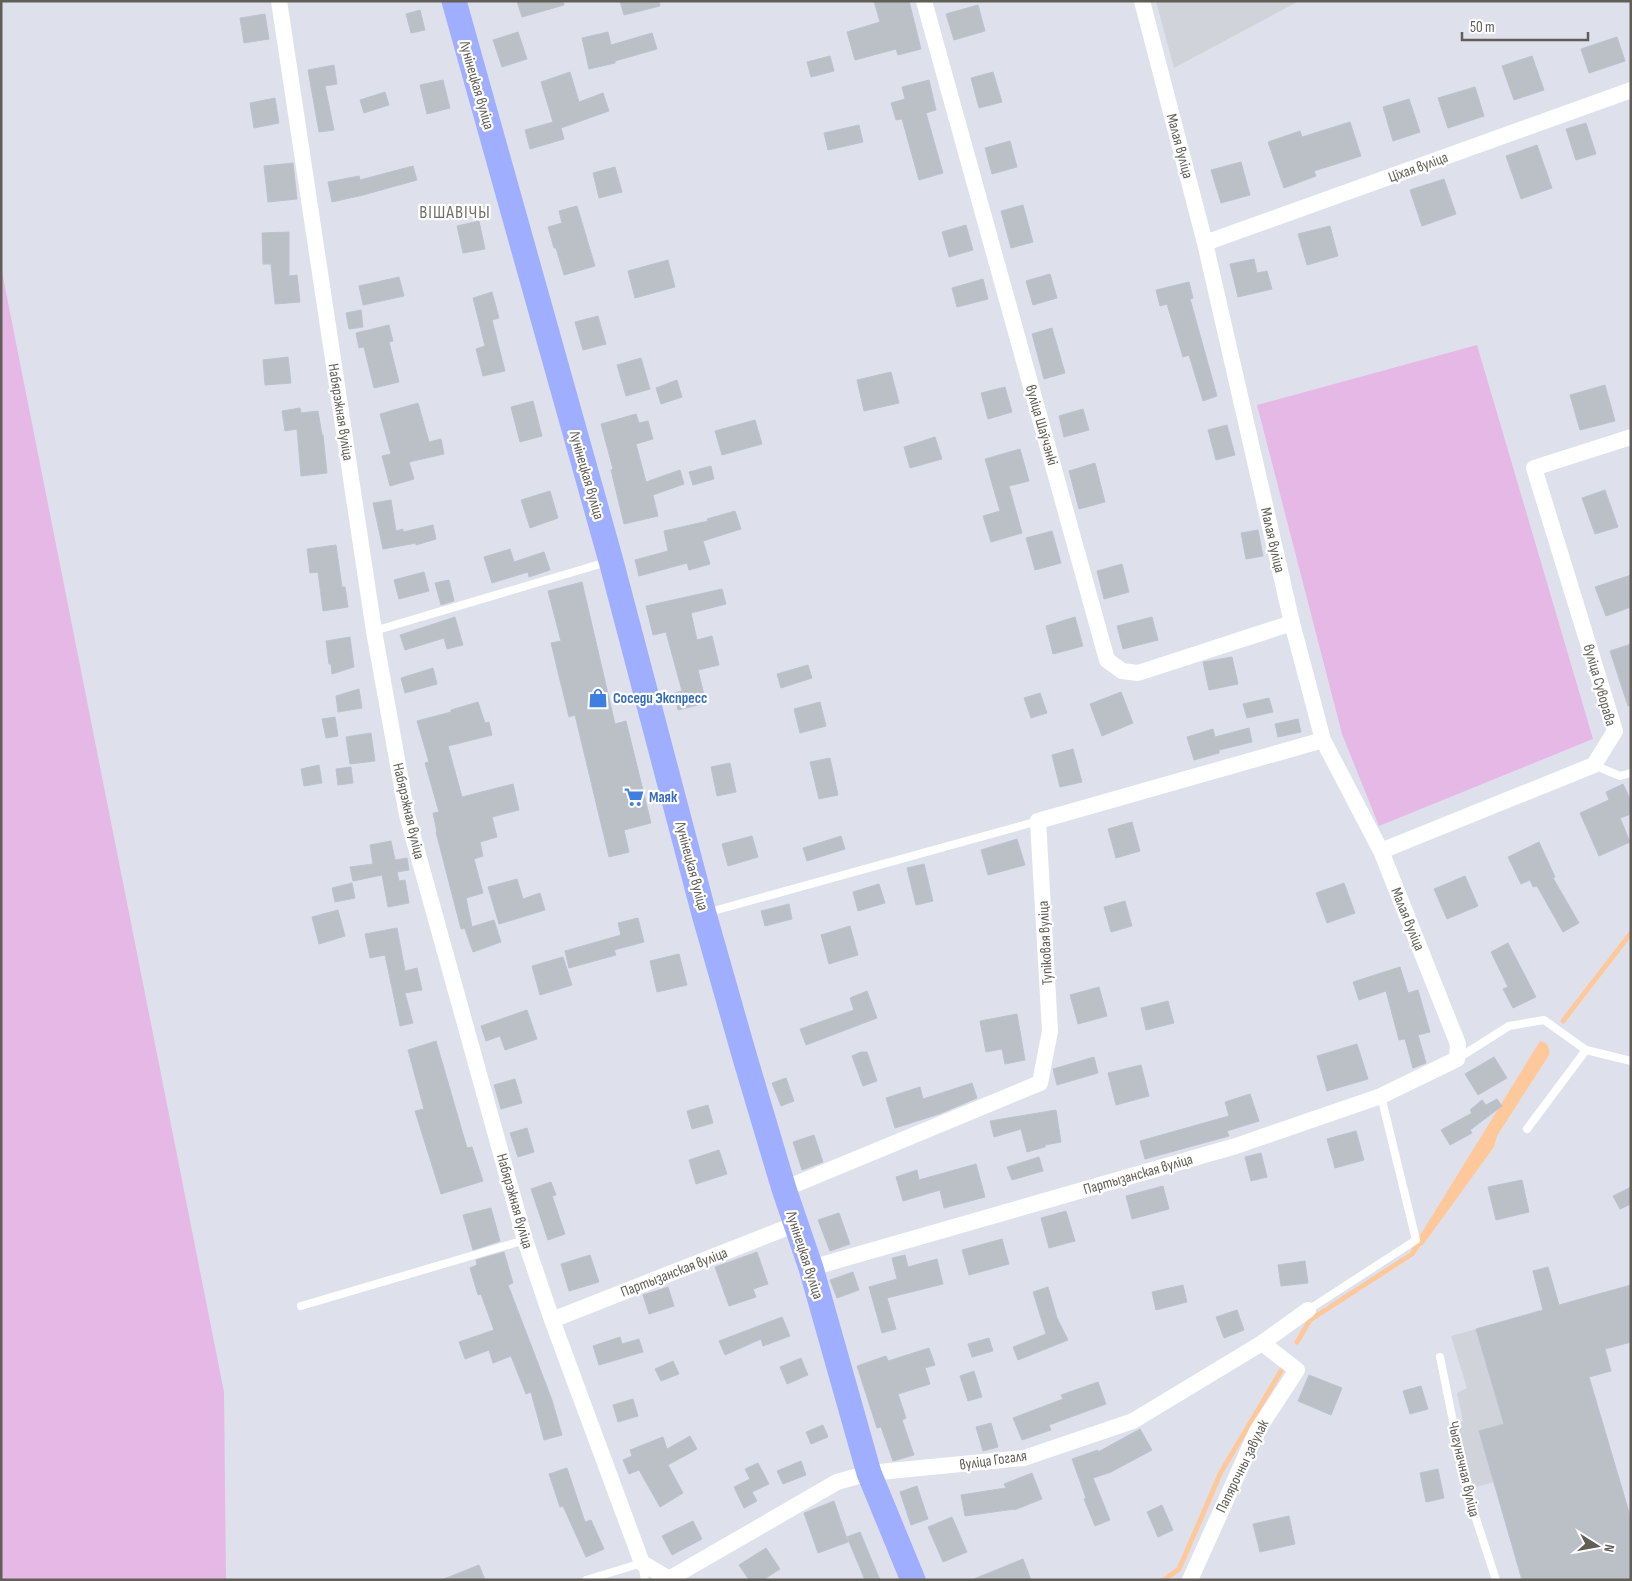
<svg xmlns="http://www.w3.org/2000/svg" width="1632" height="1581" viewBox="0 0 1632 1581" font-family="'Sofia Sans Condensed',sans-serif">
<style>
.industrial{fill:#d1d3da}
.green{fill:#e6b8e6}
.water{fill:#ffc89b}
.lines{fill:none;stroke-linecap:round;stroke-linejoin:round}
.stream{stroke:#ffc89b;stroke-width:5}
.building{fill:#bbbfc6;stroke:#bcc2d1}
.lane{stroke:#fff;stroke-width:8}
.street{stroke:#fff;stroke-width:16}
.primary{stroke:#a0aeff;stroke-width:25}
.labels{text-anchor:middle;stroke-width:4.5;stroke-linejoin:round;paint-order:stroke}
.street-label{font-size:15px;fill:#615d57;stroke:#fff}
.shop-label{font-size:15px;font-weight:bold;fill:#366cbe;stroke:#fff;text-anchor:start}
.quarter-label{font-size:18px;letter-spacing:1px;fill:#736e68;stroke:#fff}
</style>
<rect width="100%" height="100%" fill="#dee1ec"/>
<!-- industrial -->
<path class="industrial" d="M1156,1h143l-125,67z
M1476,1329l28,95 -25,7 15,51 -21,6 -17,-63 7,-4 -6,-28 10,-5 -16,-52z"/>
<!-- green -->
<path class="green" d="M1,267l223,1125 2,188h-225z
M1477,345l116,394 -214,87 -37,-92 -85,-329z"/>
<!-- water -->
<path class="water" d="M1540,1041c8,2 10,6 9,14l-52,81 -3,11 -71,98 -12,5z"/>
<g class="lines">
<!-- stream -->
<path class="stream" d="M1563,1021l68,-88
M1297,1342l13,-22 102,-66 8,-12
M1164,1580l15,-11 42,-97 60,-101"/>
</g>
<!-- building -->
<path class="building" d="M517,1h46l1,4 -42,12z
M620,1h39l1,5 -36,9z
M874,1h35l12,48 -23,6 -2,-6 -41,11 -8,-28 33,-10z
M978,5l7,26 -31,9 -8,-26z
M420,10l5,20 -14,3 -5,-19z
M265,14l4,25 -25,4 -4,-25z
M518,32l9,27 -25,8 -9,-27z
M608,32l3,13 41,-12 5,16 -42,12v2l-26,6 -7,-31z
M1617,37l8,24 -36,12 -8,-24z
M830,56l4,15 -23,6 -4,-15z
M1532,56l12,34 -30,10 -12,-34z
M334,65l3,19 -12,2 9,44 -15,2 -11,-62z
M570,72l9,30 24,-9 6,18 -48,17 3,11 -34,10 -5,-19 28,-8 -12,-40z
M993,72l9,30 -23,6 -8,-30z
M443,80l7,28 -23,6 -7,-29z
M929,80l7,30 -10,3 17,60 -24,7 -17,-61 -6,1 -5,-17 14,-4 -3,-12z
M1475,87l9,29 -36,12 -10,-30z
M385,92l4,13 -25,8 -4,-13z
M275,98l4,25 -25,5 -4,-25z
M1409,99l11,33 -27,9 -10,-34z
M1350,122l11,34 -47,15 2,5 -32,12 -16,-46 32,-11 2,6z
M1586,123l10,31 -20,6 -10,-31z
M859,125l4,17 -35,8 -4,-17z
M1010,141l7,26 -25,7 -7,-26z
M1537,145l15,43 -31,11 -15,-43z
M1241,162l9,33 -29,8 -10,-33z
M293,163l4,36 -29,3 -4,-36z
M413,166l4,14 -54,15 -31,7 -4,-20 31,-6 1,4z
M615,167l7,25 -23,6 -6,-25z
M1444,179l12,35 -34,12 -12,-36z
M1023,205l10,37 -22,6 -10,-37z
M577,206l18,60 -31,9 -8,-27h-2l-6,-21 14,-4 -3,-12z
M479,221l6,28 -22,4 -6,-27z
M966,225l7,25 -24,7 -7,-25z
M1330,226l8,30 -31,9 -9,-31z
M289,232v44l8,-1 3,27 -25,2 -4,-40h-8l-1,-31z
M1254,259l3,14 10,-2 5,18 -34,8 -8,-33z
M668,260l7,27 -40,11 -7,-27z
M1050,274l7,24 -24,7 -7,-24z
M399,277l5,19 -41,9 -4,-19z
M983,279l5,20 -31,8 -5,-19z
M1189,282l4,16 -3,1 27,97 -14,5 -14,-46 -6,2 -16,-53 -7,2 -4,-16z
M492,292l7,26 -7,2 13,51 -22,5 -7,-27 9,-3 -12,-48z
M361,310l2,17 -14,2 -3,-16z
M598,316l8,28 -23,6 -8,-28z
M389,325l4,16 -4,1 10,40 -25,6 -10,-41 -5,1 -3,-15z
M1052,328l13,45 -21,6 -12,-45z
M288,357l3,26 -26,2 -2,-25z
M641,358l9,31 -24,7 -9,-31z
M891,372l8,31 -35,8 -7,-31z
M677,380l5,17 -21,7 -5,-16z
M1605,385l10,36 -35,9 -10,-35z
M1005,387l7,25 -24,7 -7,-26z
M533,401l9,35 -22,6 -9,-35z
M418,403l11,39 12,-3 3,15 -35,8 5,17 -24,7 -8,-30 9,-2 -11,-40z
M300,408l1,5 17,-2 4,24h1l4,38 -26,3 -4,-47 -12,2 -3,-20z
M1083,409l6,21 -25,7 -5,-21z
M636,414l3,9 9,-2 5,18 -17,5 10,38 34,-12 4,14 -31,11 5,21 -34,8 -13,-54 2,-1 -12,-45z
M755,420l7,24 -40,11 -7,-24z
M1227,425l8,30 -19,5 -8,-30z
M935,437l7,22 -32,9 -6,-21z
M1020,449l9,32 -20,5 13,47 -31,9 -8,-26 17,-5 -15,-52z
M1095,463l10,39 -26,7 -10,-38z
M711,466l3,13 -21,6 -4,-13z
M1605,490l13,37 -23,7 -13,-36z
M550,491l8,27 -28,10 -9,-28z
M391,500l5,31 7,-2v3l30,-7 3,14 -20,6v-2l-33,6 -10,-46z
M735,511l6,18 -38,12 7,23 -21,6 -2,-7 -48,13 -4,-16 33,-9 -4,-20 44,-10 -1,-2z
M1258,530l5,26 -17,3 -5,-26z
M1052,531l9,32 -26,7 -9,-32z
M336,545l6,42h3l3,20 -25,4 -5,-39 -8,1 -3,-24z
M510,549l4,13 30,-10 6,18 -21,7 -1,-5 -36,11 -8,-26z
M1122,564l7,28 -25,7 -7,-28z
M424,572l5,19 -30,8 -5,-19z
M1631,575v32l-25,9 -11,-29z
M449,580l5,21 -13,4 -6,-22z
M582,582l33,142 11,-3 25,102 -27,7 5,22 -20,5 -34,-142 -6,2 -18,-74 10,-2 -13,-50z
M722,589l4,15 -35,9 6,27 15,-4 7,29 -21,5 8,33 -28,7 -4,-17 8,-2 -16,-59 -13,3 -7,-29z
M455,617l8,28 -16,4 -3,-11 -39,12 -5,-15z
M1075,617l8,29 -30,8 -7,-28z
M1152,617l6,23 -35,9 -6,-23z
M350,637l4,30 -22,7 -1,-10h-2l-3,-23z
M1631,644v62h-3l-18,-55z
M1232,657l6,27 -29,6 -6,-28z
M808,665l4,13 -31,10 -4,-14z
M433,668l4,16 -32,9 -4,-15z
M359,689l3,19 -24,4 -2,-16z
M1121,692l12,31 -31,13 -12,-32z
M1040,693l7,20 -16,5 -7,-20z
M1269,698l4,14 -26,6 -4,-14z
M478,702l7,21 4,-1 3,13 -44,11 14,51 51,-13 6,26 -27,7 5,20 -17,5 3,14 -9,3 9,34 -17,5 6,29 -11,2 -25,-97h1l-4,-19 6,-1 -14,-49 4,-1 -12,-41 34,-9v-2z
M820,702l6,24 -26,7 -6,-24z
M335,717l3,19 -12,2 -4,-19z
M1298,719l3,13 -23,5 -3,-13z
M1249,728l3,14 -33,8v3l-25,7 -7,-23 26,-8 2,8z
M371,733l4,28 -25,3 -4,-27z
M1073,749l9,33 -22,5 -8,-32z
M830,758l8,37 -19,4 -9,-37z
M730,763l6,29 -19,4 -6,-29z
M319,765l3,18 -18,3 -3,-17z
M351,767l2,16 -15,2 -2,-16z
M1623,784l8,17v13l-11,4 10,24 -31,14 -19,-43 29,-13 -3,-8z
M1132,822l8,29 -24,7 -8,-29z
M752,836l6,21 -30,9 -6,-22z
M841,836l4,13 -38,12 -4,-13z
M1017,839l8,26 -37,10 -7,-25z
M391,841l4,19 12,-2 2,12 -12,2 2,9 6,-1 4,23 -21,4 -6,-32 -29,6 -3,-14 23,-3 -3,-19z
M1539,842l16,35 -2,1 26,45 -16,9 -26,-46 -4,1 -3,-7 -9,4 -13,-27z
M924,864l9,37 -17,4 -9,-37z
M1465,876l13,30 -31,13 -13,-30z
M517,879l6,20 17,-6 5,17 -46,14 -11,-37z
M352,883l3,15 -20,4 -3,-14z
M1344,883l11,30 -28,10 -11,-30z
M879,884l6,19 -27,8 -5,-19z
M1125,901l7,25 -21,6 -7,-25z
M789,904l3,15 -27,7 -4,-15z
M338,910l7,26 -26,8 -7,-27z
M638,918l6,24 -30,8 2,5 -47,13 -4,-17 56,-16 -3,-12z
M494,920l7,22 -28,10 -8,-23z
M850,926l8,29 -29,9 -8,-29z
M397,928l8,43 12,-3 5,22 -17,3 8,30 -13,3 -15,-71 -15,3 -5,-24z
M1508,943l28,54 -23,11 -10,-19 5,-2 -17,-35z
M679,954l8,31 -30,7 -7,-31z
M563,957l9,28 -32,10 -8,-29z
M1400,967l8,26 10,-3 12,42 -12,3 8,28 -13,5 -8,-29 -6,1 -13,-49 -27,9 -6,-18z
M1099,987l8,29 -29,8 -8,-29z
M867,991l10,27 -71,27 -6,-16 54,-19 -4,-12z
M1168,1001l6,22 -28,7 -5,-22z
M527,1010l10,29 -32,11 -5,-14 -14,5 -5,-15z
M1017,1014l8,46 -20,4 -3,-15 -16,3 -6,-31z
M436,1041l31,107 5,-1 11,34 -42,13 -26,-83 9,-2 -16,-59z
M1357,1044l11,35 -41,12 -10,-35z
M861,1052h6l10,29 -14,5 -11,-30z
M1094,1057l4,16 -41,12 -4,-16z
M1494,1057l13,21 -29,17 -13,-21z
M1141,1065l8,31 -33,9 -8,-32z
M786,1078l8,23 -13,5 -9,-23z
M515,1079l7,24 -21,6 -7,-24z
M972,1083l5,15 -38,16 -44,14 -9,-30 34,-11 3,12z
M1250,1094l9,27 -32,10 2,5 -84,23 -5,-18 89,-25 -4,-14z
M1497,1099l5,7 -32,24 2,3 -22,12 -9,-15 31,-17 -2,-3 12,-10 4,5z
M708,1105l5,18 -21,6 -5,-18z
M1056,1110l5,32 -16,3v2l-18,5 -6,-23 -27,8 -4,-16z
M527,1128l7,24 -16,5 -8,-24z
M1356,1131l8,29 -29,8 -8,-29z
M814,1135l9,27 -21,8 -9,-28z
M719,1150l8,24 -31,10 -7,-24z
M1261,1153l6,24 -16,4 -6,-24z
M1039,1157l4,14 -31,9 -5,-13z
M976,1164l9,33 -41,11 -4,-18 -37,11 -7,-24 21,-7 2,10z
M1522,1180l7,32 -33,8 -8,-33z
M551,1182l5,13 -4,1 13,38 -17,6 -17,-51z
M1163,1186l6,23 -37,10 -6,-23z
M1631,1187v17l-11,5 -7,-13z
M491,1208l9,33 -27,9 -10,-35z
M1066,1211l9,30 -26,7 -8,-30z
M839,1213l11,31 -20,7 -12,-31z
M1002,1239l7,25 -40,11 -7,-25z
M504,1252l9,31 -5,2 44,115 10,35 -18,5 -13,-48 -5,2 -15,-38 -18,7 -4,-13 -24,9 -6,-17 35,-12 -13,-36 -3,1 -8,-27 7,-3 -1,-5z
M757,1252l11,32 -15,5 3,8 -27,9 -14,-39z
M590,1255l9,27 -30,9 -8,-27z
M905,1255l3,12 29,-8 6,25 -56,14 9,31 -14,4 -13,-46 28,-8 -5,-21z
M1305,1261l3,22 -27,3 -3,-21z
M1548,1267l11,38 72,-20v57l-26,7 6,22 -22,6 42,142v61h-109l-43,-149 25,-7 -28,-95 67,-19 -10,-39z
M853,1272l6,18 -22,8 -7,-18z
M1183,1285l4,17 -31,8 -4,-18z
M668,1287l6,19 -25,8 -6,-19z
M1048,1287l9,31 11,22 -50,20 -5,-13 33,-13 -13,-42z
M1237,1310l7,20 -20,8 -8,-21z
M782,1317l8,19 -27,10 -2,-7 -36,16 -6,-14z
M620,1337l2,7 17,-5 4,13 -44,13 -6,-19z
M989,1338l4,13 -21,6 -4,-13z
M929,1348l6,17 -10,3 5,16 -32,10 8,24 -4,2 12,35 -21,6 -12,-34 -4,1 -20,-62 29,-10 2,5z
M801,1358l7,17 -21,9 -7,-17z
M673,1361l6,13 -18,7 -6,-12z
M974,1371l8,26 -14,4 -8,-25z
M1309,1375l33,13 -11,27 -33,-14z
M1098,1382l8,22 -57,21 2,5 -29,10 -9,-22 50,-19 -2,-4z
M1421,1386l7,23 -18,5 -7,-23z
M633,1399l5,17 -20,6 -5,-17z
M991,1423l7,24 -15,4 -7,-24z
M823,1425l5,12 -17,7 -5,-12z
M1140,1429l12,21 -41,22 -18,6 17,42 -15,6 -11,-27 2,-1 -14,-39 26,-9v2z
M690,1436l7,13 -29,16 15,28 -23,14 -21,-37 -10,4 -6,-14 9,-4 -2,-6 33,-13 4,12z
M801,1461l5,14 -23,9 -6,-13z
M758,1463l11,21 -17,8 5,9 -13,7 -10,-21 16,-8 -5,-10z
M567,1468l18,54 6,-2 13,29 -18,8 -23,-51 -3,1 -11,-33z
M1438,1469l6,29 -18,4 -6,-29z
M1032,1473l10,26 -28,11v-1l-49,7 -4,-21 45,-7 -2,-4z
M917,1486l11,33 -17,6 -11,-33z
M834,1501l14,41 -30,11 -14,-40z
M1162,1505l11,25 -15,7 -11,-25z
M1289,1516l6,28 -35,8 -7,-28z
M952,1517l15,35 -24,10 -15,-35z
M693,1521l9,18 -30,16 -10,-19z
M860,1532l20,48h-15l-18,-43z
M766,1548l14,21 -17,11h-14l-10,-15z
M1023,1559l8,21h-57v-1z
M479,1565l6,15h-41v-1z"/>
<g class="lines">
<!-- lane -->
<path class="lane" d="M374,631l233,-69
M1594,765l26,11 11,-3
M706,913l332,-92
M1457,1059l52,-33 35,-6 42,30 45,11
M1527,1129l59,-79
M301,1306l224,-66
M1308,1310l108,-70 -35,-144
M1440,1357l27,134 29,89
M586,1580l56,-17 3,17"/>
<!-- street -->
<path class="street" d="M279,1l95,630 33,184 118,425 27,80 90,243 27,16
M924,1l183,659 15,11 16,2 154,-50
M1205,243l426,-153
M1381,851l213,-86 21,-34 -81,-263 97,-31
M784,1189l256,-106 10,-52 -12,-210 285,-81
M811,1268l425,-122 145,-50 76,-37 1,-15 -77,-193 -58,-111 -31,-117 -87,-380 -63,-242
M552,1320l244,-96
M669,1579l168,-97 32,-9 155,-15 109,-37 129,-78 46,-33
M1190,1580l67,-149 40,-61 -35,-27"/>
<!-- primary -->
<path class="primary" d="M454,1l157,560 93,353 41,144 39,131 27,79 58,205 44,107"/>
</g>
<!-- icons -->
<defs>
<symbol id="shop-bare" viewBox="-9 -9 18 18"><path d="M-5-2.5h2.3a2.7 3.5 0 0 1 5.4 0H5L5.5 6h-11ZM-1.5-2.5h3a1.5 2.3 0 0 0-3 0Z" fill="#3f7fe0" stroke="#fff" stroke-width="2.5" paint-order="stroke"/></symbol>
<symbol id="supermarket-bare" viewBox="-9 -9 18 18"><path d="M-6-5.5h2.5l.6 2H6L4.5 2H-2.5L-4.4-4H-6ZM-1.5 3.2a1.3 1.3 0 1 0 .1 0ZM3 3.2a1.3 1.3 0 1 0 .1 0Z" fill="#3f7fe0" stroke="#fff" stroke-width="2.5" paint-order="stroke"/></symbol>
</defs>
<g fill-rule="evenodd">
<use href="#shop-bare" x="584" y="684" width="28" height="28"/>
<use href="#supermarket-bare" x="620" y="783" width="28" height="28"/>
</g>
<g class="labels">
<!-- street labels -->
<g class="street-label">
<text transform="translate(477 85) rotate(74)" y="5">Лунінецкая вуліца</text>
<text transform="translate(1180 146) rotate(75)" y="5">Малая вуліца</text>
<text transform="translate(1418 167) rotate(-20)" y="5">Ціхая вуліца</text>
<text transform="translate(341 412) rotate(81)" y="5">Набярэжная вуліца</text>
<text transform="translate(1042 425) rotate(74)" y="5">вуліца Шаўчэнкі</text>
<text transform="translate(587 475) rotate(74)" y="5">Лунінецкая вуліца</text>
<text transform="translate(1273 540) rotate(77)" y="5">Малая вуліца</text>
<text transform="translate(1600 685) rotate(74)" y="5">вуліца Суворава</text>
<text transform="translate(409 811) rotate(77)" y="5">Набярэжная вуліца</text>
<text transform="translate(692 866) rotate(75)" y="5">Лунінецкая вуліца</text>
<text transform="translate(1408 919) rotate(68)" y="5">Малая вуліца</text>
<text transform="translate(1045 943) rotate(-93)" y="5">Тупіковая вуліца</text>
<text transform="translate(1138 1174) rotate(-16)" y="5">Партызанская вуліца</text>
<text transform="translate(515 1201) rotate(74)" y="5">Набярэжная вуліца</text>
<text transform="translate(805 1255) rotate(72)" y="5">Лунінецкая вуліца</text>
<text transform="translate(674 1272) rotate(-21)" y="5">Партызанская вуліца</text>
<text transform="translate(993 1460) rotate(-8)" y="5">вуліца Гогаля</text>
<text transform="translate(1242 1466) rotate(-64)" y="5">Папярочны завулак</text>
<text transform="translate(1464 1469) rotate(77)" y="5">Чыгуначная вуліца</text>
</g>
<!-- shop labels -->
<g class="shop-label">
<text x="613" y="703">Соседи Экспресс</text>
<text x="649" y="802">Маяк</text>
</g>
<!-- quarter labels -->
<g class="quarter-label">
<text x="455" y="218">ВІШАВІЧЫ</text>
</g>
</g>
<!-- border -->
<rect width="1632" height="1581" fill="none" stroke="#615d57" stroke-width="5"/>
<!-- north arrow -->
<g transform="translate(1597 1546) rotate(101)" stroke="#ffffff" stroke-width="4" paint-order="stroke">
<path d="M0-4L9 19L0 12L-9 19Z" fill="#615d57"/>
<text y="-8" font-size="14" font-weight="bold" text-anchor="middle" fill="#615d57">N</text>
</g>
<!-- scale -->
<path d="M1462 32v8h126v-8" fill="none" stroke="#615d57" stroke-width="2.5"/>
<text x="1470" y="32" font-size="15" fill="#615d57" stroke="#ffffff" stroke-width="4" paint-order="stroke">50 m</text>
</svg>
